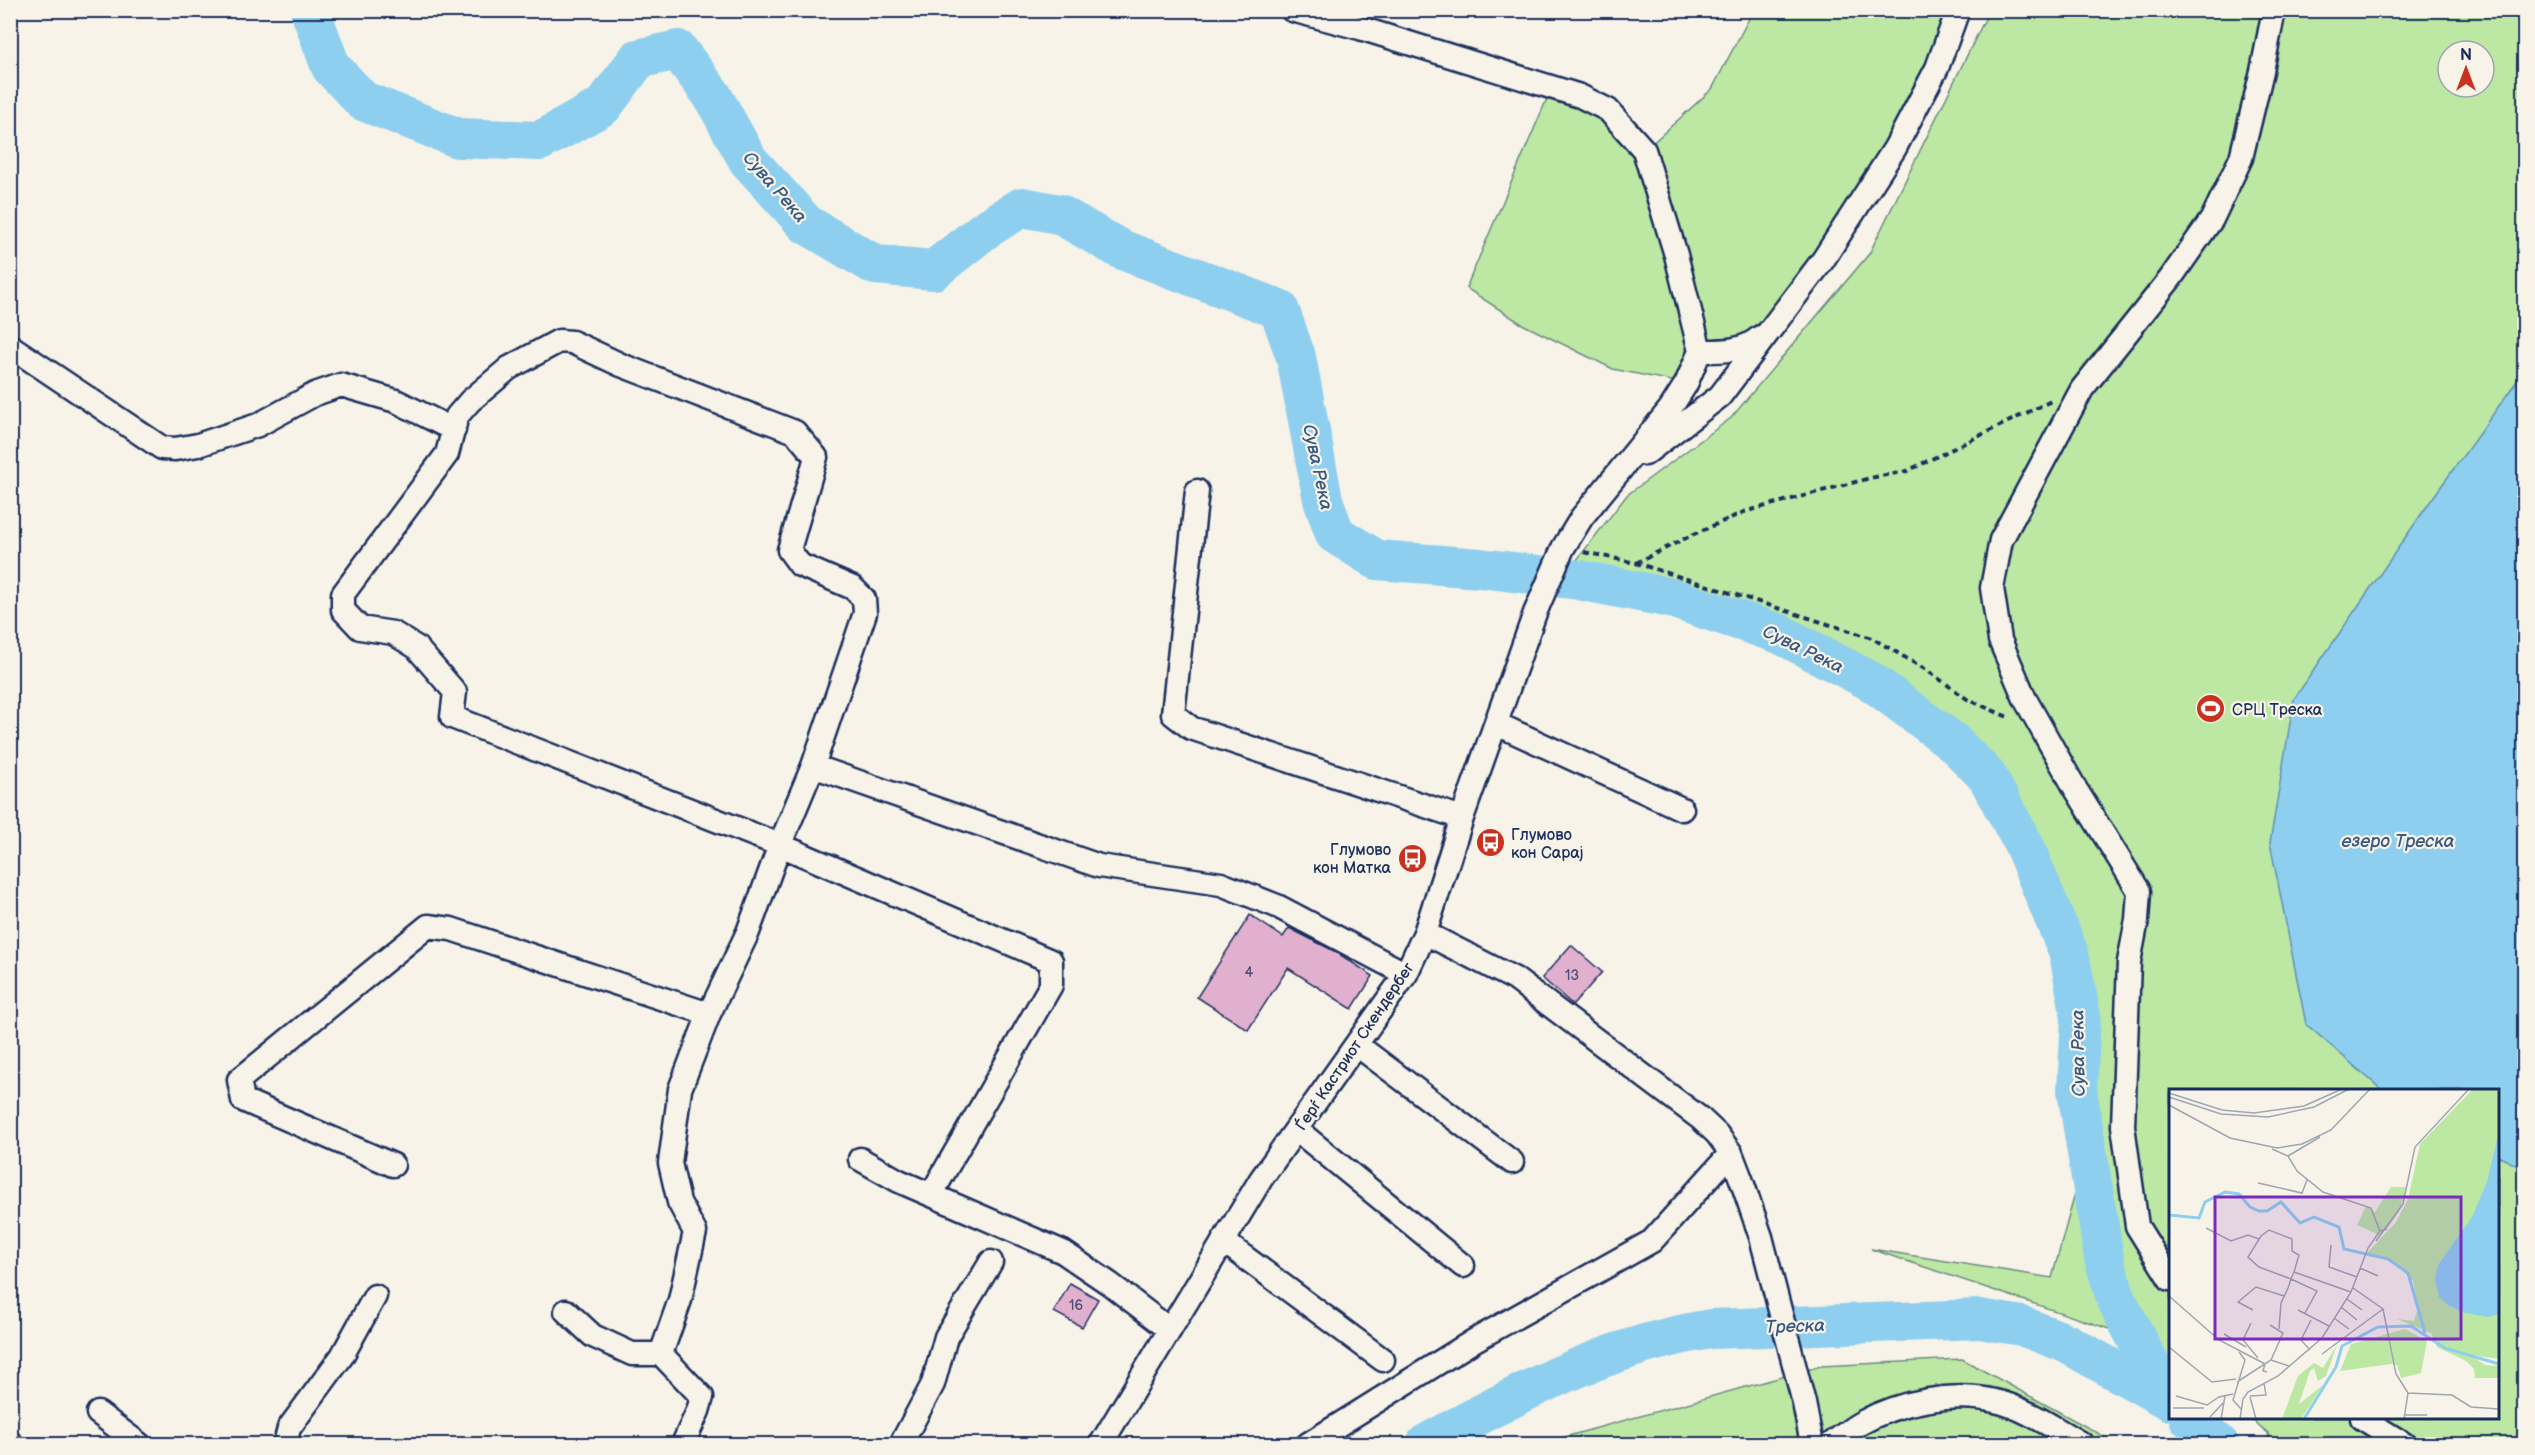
<svg xmlns="http://www.w3.org/2000/svg" width="2535" height="1455" viewBox="0 0 2535 1455" font-family="'Balsamiq Sans',sans-serif">
<style>
.green{fill:#bce8a4;stroke:#6c8c81;stroke-width:1.5;fill-rule:evenodd}
.water{fill:#8ecfef;stroke:#608fb5;stroke-width:1.5}
.lines{fill:none;stroke-linecap:round;stroke-linejoin:round}
.river{stroke:#8ecfef;stroke-width:40}
.building{fill:#e1b0cf;stroke:#1b2f5e;stroke-width:1.5}
.minor-casing{stroke:#1b2f5e;stroke-width:27}
.path{stroke:#1b2f5e;stroke-width:4;stroke-dasharray:6 4.5;stroke-linecap:butt}
.minor{stroke:#f7f3e8;stroke-width:22}
.labels{text-anchor:middle;stroke-width:4.5;stroke-linejoin:round;paint-order:stroke}
.number-label{font-size:14px;fill:#4c4f7a}
.poi-label{font-size:16px;fill:#1b2f5e;stroke:#f7f3e8;text-anchor:start}
.street-label{font-size:16px;fill:#1b2f5e;stroke:#f7f3e8}
.water-label{font-size:18px;font-style:italic;fill:#385782;stroke:#f7f3e8}
.inset-river{fill:none;stroke:#8ecfef;stroke-width:3}
.inset-road{fill:none;stroke:#9fa5b1;stroke-width:1.5}
.view{fill:#7b2cbf;fill-opacity:0.15;stroke:#7b2cbf;stroke-width:3}
.inset-edge{fill:none;stroke:#1b2f5e;stroke-width:3}
</style>
<rect width="100%" height="100%" fill="#f7f3e8"/>
<filter id="ink" filterUnits="userSpaceOnUse"><feTurbulence type="fractalNoise" baseFrequency=".0167" numOctaves="2"/><feDisplacementMap in="SourceGraphic" scale="12" xChannelSelector="R" yChannelSelector="G"/><feConvolveMatrix kernelMatrix="1 2 1 2 8 2 1 2 1" color-interpolation-filters="sRGB"/></filter>
<g filter="url(#ink)">
<!-- green -->
<path class="green" d="M1753,11h205l-21,57 -168,261 -69,22 -14,33 -73,-15 -91,-45 -56,-36 86,-201 28,9 65,54 67,-61z
M1986,11h538v1433h-254l-2,-11 -18,-15h248v-328h-328v272l-40,-26 -259,-87 181,29 36,-133 -9,-93 -34,-189 -90,-114 -115,-79 -174,-66 -100,-30 61,-79 104,-77 138,-164 116,-235zM2448,51h36v36h-36z
M1962,1359l156,85h-579l282,-78z"/>
<!-- water -->
<path class="water" d="M2524,371v798l-26,-13v-66h-116l-76,-66 -36,-181 24,-144 133,-193z"/>
<g class="lines">
<!-- river -->
<path class="river" d="M310,10l21,57 32,34 95,37 82,3 63,-35 35,-47 40,-9 34,45 36,65 58,64 69,41 59,5 52,-41 36,-22 37,7 61,35 159,60 17,48 27,143 12,34 42,26 103,8 99,12 92,18 109,36 92,48 81,60 34,34 37,69 45,109 12,63 -4,73 27,168 12,41 51,99
M2189,1418l30,26
M1426,1444c90,-50 182,-99 285,-115l269,-10 42,7 44,17 104,58"/>
</g>
<!-- building -->
<path class="building" d="M1250,915l33,22 6,-9 47,24 37,24 -21,33 -64,-41 -40,62 -51,-33z
M1571,945l31,27 -29,33 -31,-27z
M1070,1283l28,16 -16,28 -28,-15z"/>
<g class="lines">
<defs>
<path id="minor" d="M10,346l152,102 13,1 23,-4 60,-20 57,-31 26,-9 55,16 58,29
M1700,351c21,0 43,1 60,-14
M1645,454l75,-58 103,-136 72,-112 42,-80 21,-58
M1197,491l-24,223 18,14 271,90
M1497,724l185,85
M813,766l286,100 122,18 56,22 129,68
M1425,933l90,46 186,140 16,15 14,19 10,26 20,58 43,166 8,41
M1357,1045l155,117
M1297,1130l166,136
M860,1159l39,22 164,71 47,32 60,46
M393,1165l-150,-65 -4,-20 189,-154 23,3 258,85
M1223,1241l160,119
M2170,1279l-33,-53 -14,-100 6,-164 8,-42 2,-29 -64,-103 -50,-89 -25,-59 -8,-52 9,-48 81,-151 88,-110 42,-60 29,-61 21,-87 12,-61
M566,1311l27,25 39,18h29l41,43 -4,14 -15,33
M661,1354l19,-54 15,-68 -16,-30 -9,-39 10,-74 29,-75 39,-82 32,-87 33,-79 52,-153 -1,-14 -11,-11 -53,-23 -11,-15 27,-93 -21,-25 -174,-67 -49,-23 -13,-1 -50,27 -39,33 -13,15 -10,38 -104,140v16l17,18 33,5 23,14 39,45 -3,25 328,128 271,116v24l-120,210
M98,1413l41,31
M2362,1418l42,26
M10,1443l2,1
M285,1444l4,-16 53,-72 33,-60
M901,1444l32,-60 13,-47 45,-75
M1101,1444l160,-265 145,-205 19,-41 37,-115 73,-205 28,-65 19,-31 88,-108 16,-25 14,-33 -24,-96 -32,-105 -36,-40 -28,-14 -220,-68 -68,-18
M1308,1444l167,-104 177,-99 79,-88
M1831,1444c10,-7 19,-15 30,-21 37,-21 93,-32 134,-22 29,6 62,29 87,43"/>
</defs>
<!-- minor casing -->
<use href="#minor" class="minor-casing"/>
<!-- path -->
<path class="path" d="M1584,552l52,11 236,75 56,33 39,28 43,19
M1636,563l58,-29 50,-22 126,-34 37,-7 144,-70"/>
<!-- minor -->
<use href="#minor" class="minor"/>
</g>
</g>
<!-- icons -->
<defs>
<symbol id="stadium-disc" viewBox="-11 -11 22 22"><circle r="9.5" fill="#c8321e" stroke="#f7f3e8"/><path d="M0-5a6.5 5 0 1 0 0 10a6.5 5 0 1 0 0-10ZM-3.5-1.8h7v3.6h-7Z" fill="#fff"/></symbol>
<symbol id="bus-disc" viewBox="-11 -11 22 22"><circle r="9.5" fill="#c8321e" stroke="#f7f3e8"/><path d="M-5-6H5V4H4V6H2V4H-2V6H-4V4H-5ZM-3.5-4V0h7V-4ZM-3.5 1.2v1.5H-2V1.2ZM2 1.2v1.5H3.5V1.2Z" fill="#fff"/></symbol>
</defs>
<g fill-rule="evenodd">
<use href="#stadium-disc" x="2194" y="692" width="33" height="33"/>
<use href="#bus-disc" x="1474" y="826" width="33" height="33"/>
<use href="#bus-disc" x="1396" y="842" width="33" height="33"/>
</g>
<g class="labels">
<!-- number labels -->
<g class="number-label">
<text x="1249" y="977">4</text>
<text x="1572" y="980">13</text>
<text x="1076" y="1310">16</text>
</g>
<!-- poi labels -->
<g class="poi-label">
<text x="2232" y="715">СРЦ Треска</text>
<text x="1511" y="840">Глумово<tspan x="1511" dy="18">кон Сарај</tspan></text>
<text x="1391" y="855" text-anchor="end">Глумово<tspan x="1391" dy="18">кон Матка</tspan></text>
</g>
<!-- street labels -->
<g class="street-label">
<text transform="translate(1354 1046) rotate(-56)" y="6">Ѓерѓ Кастриот Скендербег</text>
</g>
<!-- water labels -->
<g class="water-label">
<text transform="translate(775 187) rotate(49)" y="6">Сува Река</text>
<text transform="translate(1318 467) rotate(78)" y="6">Сува Река</text>
<text transform="translate(1803 649) rotate(26)" y="6">Сува Река</text>
<text x="2398" y="847">езеро Треска</text>
<text transform="translate(2078 1053) rotate(-91)" y="6">Сува Река</text>
<text transform="translate(1795 1326) rotate(-2)" y="6">Треска</text>
</g>
</g>
<!-- overview -->
<g transform="translate(2169 1089)">
<rect width="330" height="330" fill="#f7f3e8"/>
<path d="M304,0h26v270l-28,-4 14,10 14,1v12h-24l-1,-9 -8,-8 -29,-14 -6,-14 -34,-14 17,2 4,-13 -5,-27 -19,-19 -27,-9 29,-31 12,-23 12,-55zM222,98h16l-8,25 -12,17 -8,6 -22,-10 9,-19 9,6zM236,240l22,12 -6,32 -20,5 -4,-13 -6,-1 -51,7 11,-27zM168,256l-11,31 -8,5 -4,-13 -4,3 -11,33 24,-19 -22,34h-19l16,-43 16,-13 9,5z" fill="#bce8a4"/>
<path d="M330,42v183l-11,3 -23,-4 -17,-8 -9,-8 -4,-18 3,-14 34,-48 15,-35z" fill="#8ecfef"/>
<path class="inset-river" d="M0,126l30,3 6,-16 20,-10 14,2 11,13 9,4h8l14,-9 19,21 14,-6 25,10 5,22 44,10 20,14 17,60M135,330l32,-52 6,-21 36,-19 33,-1 34,22 54,16"/>
<path class="inset-road" d="M0,4l53,17 32,3 50,-7 38,-17M0,8l52,17 47,3 46,-10 35,-18M0,16l61,33 47,10 25,-4 29,-14 39,-41M103,60l16,7 9,15 26,21 48,16 9,23M119,67l32,-19M89,94l44,10 5,-13M37,139l25,13 17,-6 11,4M207,152l27,-37 12,-57 54,-58M162,156l-2,22 28,10M191,179l18,8M125,183l57,20M184,199l30,21 13,65 12,19 -4,26M0,207l50,44 46,24 -2,7 4,1M178,210l15,11M172,218l16,13M84,221l-15,-8 18,-15 28,9M129,221l31,16M165,229l15,11M82,234l-8,17 15,18M110,240l2,-26 7,-15 3,-9 3,-7 5,-17 -7,-4v-12l-23,-9 -8,6 -13,21 11,10 32,12 26,12 -12,22M55,245l22,13M0,258l43,35 24,-3M141,261l-9,-10 10,-20M70,263l6,8 -12,40 8,9M153,265l61,-45M102,271l18,6M68,293l34,-22 12,-27 -13,-8M239,304l44,2 19,12 28,2M7,307l31,9 12,-8 14,-3M81,307l16,-1 -2,-12M81,308l6,22M4,319h31M236,326h22M41,328l13,-14M52,330l4,-23M71,330l3,-20 5,-7 30,-16 44,-38 29,-46 17,-44 12,-17 7,-2"/>
<path class="view" d="M46,108h246v142h-246z"/>
<rect width="330" height="330" class="inset-edge"/>
</g>
<!-- margin -->
<rect width="2535" height="1455" fill="none" stroke="#f7f3e8" stroke-width="36"/>
<rect x="18" y="18" width="2499" height="1419" fill="none" stroke="#1b2f5e" stroke-width="2" filter="url(#ink)"/>
<!-- north arrow -->
<g transform="translate(2466 69)"><circle r="28" fill="#f7f3e8" stroke="#9fa5b1" stroke-width="1.5"/>
<path d="M0-4.5L10 22L0 15L-10 22Z" fill="#c8321e"/>
<text y="-9" font-size="16" font-weight="bold" text-anchor="middle" fill="#1b2f5e">N</text>
</g>
</svg>
